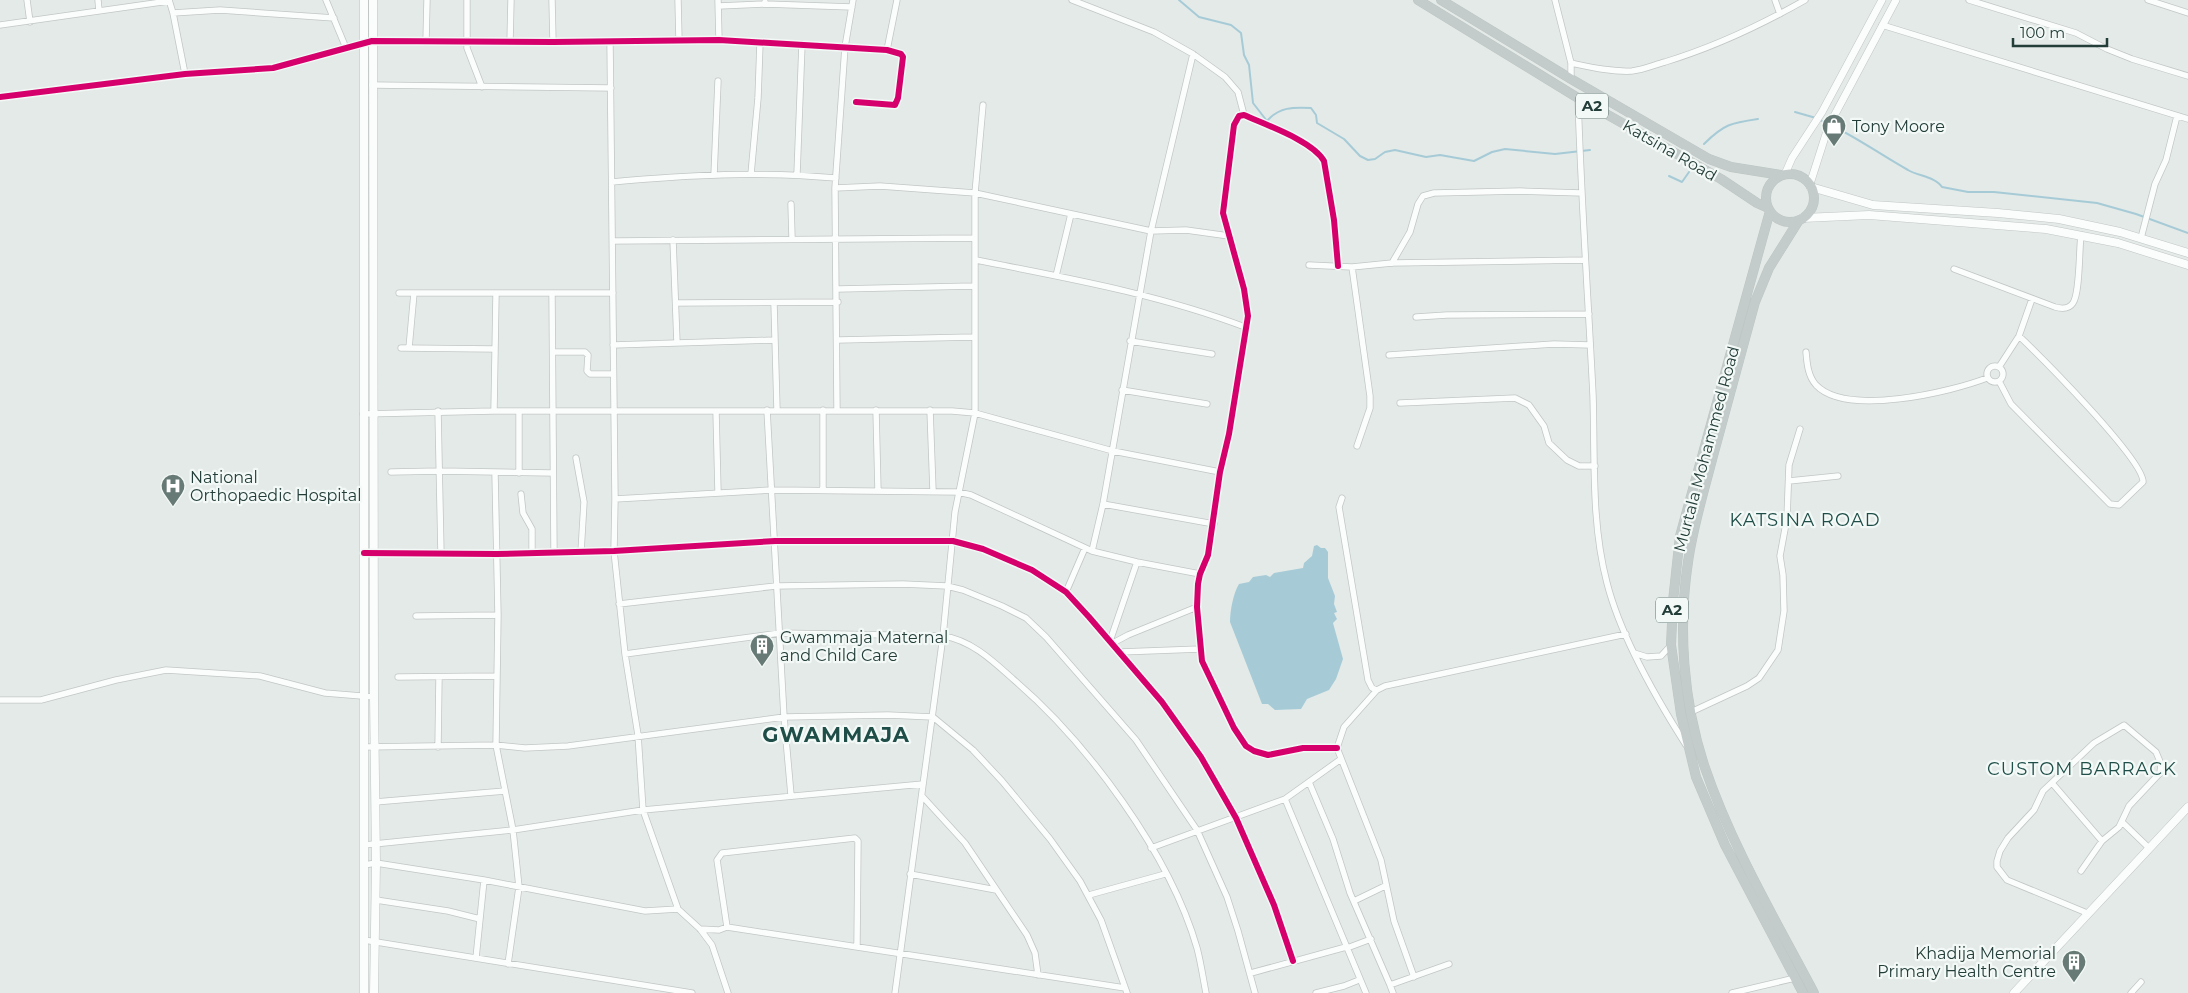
<svg xmlns="http://www.w3.org/2000/svg" width="2188" height="993" viewBox="0 0 2188 993" font-family="Montserrat,sans-serif">
<style>
.water{fill:#a6cbd7}
.lines{fill:none;stroke-linecap:round;stroke-linejoin:round}
.stream{stroke:#a6cbd7;stroke-width:2}
.minor-casing{stroke:#c1c7c5;stroke-width:7}
.tertiary-casing{stroke:#c1c7c5;stroke-width:8}
.secondary-casing{stroke:#c0c7c5;stroke-width:9}
.trunk-casing{stroke:#bdc6c4;stroke-width:10}
.minor{stroke:#fbfcfc;stroke-width:5.5}
.tertiary{stroke:#fbfcfc;stroke-width:7}
.secondary{stroke:#fbfcfc;stroke-width:8}
.trunk{stroke:#c4cccb;stroke-width:9}
.cycleway-casing{stroke:#f3f9f6;stroke-width:9}
.cycleway{stroke:#d6006c;stroke-width:6}
.labels{text-anchor:middle;stroke-width:4.5;stroke-linejoin:round;paint-order:stroke}
.shield{fill:#f3f9f6;stroke:#617572;stroke-width:1}
.shield-label{font-size:15px;font-weight:bold;fill:#233d39}
.poi-label{font-size:16px;fill:#233d39;stroke:#f3f9f6;text-anchor:start}
.street-label{font-size:16px;fill:#233d39;stroke:#f3f9f6}
.neighbourhood-label{font-size:18px;letter-spacing:1px;fill:#1f4e48;stroke:#f3f9f6}
.district-label{font-size:21px;font-weight:bold;letter-spacing:1px;fill:#1f4e48;stroke:#f3f9f6}
</style>
<rect width="100%" height="100%" fill="#e4eae8"/>
<!-- water -->
<path class="water" d="M1317,545l4,3h4l3,4v26l7,18 -1,8 3,8 -3,1 3,6 -4,4 10,36 -7,20 -7,11 -22,9 -6,10 -26,1 -7,-6h-6l-32,-82c0,-11 3,-28 9,-38l10,-2 4,-5 13,-2 4,2 4,-4 29,-5 1,-5 8,-7 2,-10z"/>
<g class="lines">
<!-- stream -->
<path class="stream" d="M1179,0l20,17 32,8 10,8 3,22 5,10 4,38 14,18c12,-14 26,-14 44,-13l5,7 1,8 27,16 16,17 8,4 7,-1 10,-7 10,-2 31,7 14,-2 34,6 18,-9 13,-3 50,5 35,-4
M1795,112l21,6
M1820,120c31,13 59,34 88,50 10,6 28,7 34,17l26,5h26l103,11 39,11 52,19
M1704,144c20,-20 27,-21 54,-25
M1669,176l13,6 7,-10"/>
<defs>
<path id="minor" d="M27,0l3,22
M98,0l1,11
M169,0l4,13 12,61
M326,0l20,48
M467,0v48l15,39
M552,0l1,42
M678,0l1,40
M718,0l1,40
M1072,0l82,32 39,22 32,23 13,15 6,23
M1555,0l16,63v16
M1775,0l5,14
M1969,0l107,33 31,16 25,10 56,17
M2148,0l40,13
M765,4l87,3
M719,6l46,-2v-2
M173,13l47,-3 114,8
M0,25l169,-24
M1882,25l306,94
M610,41l5,458 -1,52 11,103 13,81 5,75 35,99 22,20 12,16 16,48
M426,42l1,-42
M510,42l1,-42
M887,50l10,-50
M1571,63c19,4 40,9 61,8 11,-1 22,-6 33,-9 49,-15 96,-37 140,-62
M372,85l239,3
M0,97l185,-23 88,-6 99,-27 181,1 166,-2 168,10 14,4 2,3 -5,41 -3,7 -39,-3
M1578,98c3,99 10,198 15,297 2,62 -2,128 14,188 14,55 49,115 79,162
M751,174l7,-76 2,-55
M797,174l5,-130
M714,175l4,-94
M612,182c75,-7 149,-11 224,-4
M835,188l45,-2 95,7 176,38 35,-1 43,6
M791,204l1,34
M2141,238l14,-54 11,-24 11,-44
M673,240l4,103
M613,241l361,-3
M976,260c91,18 182,34 269,67
M1392,263l18,-31 8,-28 5,-8 11,-3 86,-2 62,2
M1309,265l43,2 40,-4 193,-3
M1352,267l18,129v12l-13,38
M1954,269l101,38c7,2 14,2 18,-4 7,-10 6,-53 8,-68
M1056,276l15,-62
M838,289l136,-3
M399,293h214
M552,293l2,260
M676,303l162,-1
M774,303l3,107
M1416,317l31,-2 142,-1
M838,340l136,-3
M1130,341l82,13
M613,345l162,-5
M401,348l94,1
M409,348l5,-55
M553,352h32l3,3 -1,16 3,3h23
M1806,352c1,12 2,24 10,33 30,32 135,7 171,-7
M1389,355l165,-11 36,1
M1987 374a8 8 0 1 1 16 0a8 8 0 1 1-16 0Z
M1999,367l20,-31 13,-37
M1999,381l12,23 99,100 9,1 24,-23c1,-22 -103,-126 -124,-146
M1122,390l85,14
M1400,403l115,-5 14,7 15,21 5,17 18,17 12,6h16
M767,410l17,307 7,78
M823,410v80
M837,410l-2,-222 10,-141 8,-47
M876,410l2,81
M930,410l3,81
M438,411l3,143
M494,411l2,-117
M716,411l2,81
M519,412v61
M363,414l131,-3h458l23,2 138,38 107,21
M576,458l8,44 -3,50
M391,472l49,-1 113,2
M495,473l3,142 -2,130 17,85 6,57 -11,77
M1789,481l49,-5
M521,494l2,19 9,16v24
M1342,498l-3,9 29,173 4,8 5,2
M615,499l156,-9 187,2 13,3 121,56 45,11 63,12
M1103,504l111,20
M1092,551l11,-47 48,-273 42,-177
M364,553l133,1 117,-3 161,-10h178l30,8 49,21 34,22 23,25 73,85 39,55 35,61 38,87 19,56
M1066,592l19,-44
M619,604l157,-18 127,-2 44,2 16,4 39,16 24,12 20,19 90,103 61,90 30,67 11,34 17,62
M416,616l82,-1
M1110,641l27,-79
M1113,643l15,-8 69,-28
M1120,652l80,-3
M1634,653l13,4 14,-1 10,-11
M625,654l155,-21 163,3c28,4 50,25 70,43 74,63 157,175 184,269 4,15 6,30 9,45
M398,677l99,-1
M0,700h41l75,-20 50,-10 94,6 65,17 49,4
M1691,712l56,-26 12,-8 19,-28 6,-39 -1,-36 -3,-19 7,-38 2,-53 11,-36
M365,747l131,-2 29,3 43,-2 216,-29 104,-2 45,2 40,33 29,31 48,58 30,42 21,39 26,73
M438,747l1,-70
M1337,748h-34l-35,7 -14,-4 -8,-5 -12,-18 -32,-67 -5,-54 1,-23 2,-10 8,-19 12,-83 9,-38 19,-118 -4,-27 -21,-76 11,-88 5,-9 5,-1c22,10 69,26 80,46l10,59 4,46
M1309,782l24,57 17,54 40,92
M2052,783l50,58
M922,796l43,47 62,92 8,18 3,22
M1285,799l81,194
M375,802l130,-11
M2122,822l27,26
M364,845l149,-15 130,-20 280,-26
M1151,848l134,-49 56,-40
M364,865l12,-2 108,17 161,31 33,-2
M2081,871l21,-30 17,-14 10,-21 31,-33 1,-9 -5,-12 -32,-27 -30,18 -51,48 -9,19 -26,28 -8,13 -3,10v6l10,13 80,33
M910,874l86,16
M1089,895l76,-21
M376,900l72,11 32,8
M1354,901l31,-15
M727,927l-10,-67 5,-7 133,-15 3,3 -1,104
M700,929l19,1 8,-3 398,61
M364,940l328,53
M1347,948l24,-9
M476,958l8,-78
M1251,973l95,-26
M1414,977l-20,-56 -13,-61 -44,-112 7,-21 33,-37 8,-4 241,-52
M895,993l48,-357 12,-124 20,-99v-220l8,-88
M1316,993l28,-7 15,-6
M1393,993l-3,-8 59,-21
M1732,993l63,-15
M2131,993l10,-11"/>
<path id="tertiary" d="M1785,174l7,-16 30,-46 60,-112
M1810,184l16,-50 7,-16 63,-118"/>
<path id="secondary" d="M364,0v993
M373,0l1,697 2,166 -2,130
M1811,187l62,18 125,8 61,6 61,13 68,21
M1803,218l66,-3 177,14 72,14 70,22
M2014,993l174,-186"/>
<path id="trunk" d="M1418,0l160,98 143,81 36,24 11,5
M1441,0l130,79 138,80 22,8 50,8
M1766 198a24 24 0 1 1 48 0a24 24 0 1 1-48 0Z
M1770,211l-90,325 -7,65 -2,44 10,69 15,63 29,68 78,148
M1799,220l-30,48 -14,34c-14,51 -28,103 -42,154 -9,35 -20,70 -25,106 -10,66 -5,139 16,203 27,80 71,154 110,228"/>
</defs>
<!-- minor casing -->
<use href="#minor" class="minor-casing"/>
<!-- tertiary casing -->
<use href="#tertiary" class="tertiary-casing"/>
<!-- secondary casing -->
<use href="#secondary" class="secondary-casing"/>
<!-- trunk casing -->
<use href="#trunk" class="trunk-casing"/>
<!-- minor -->
<use href="#minor" class="minor"/>
<!-- tertiary -->
<use href="#tertiary" class="tertiary"/>
<!-- secondary -->
<use href="#secondary" class="secondary"/>
<!-- trunk -->
<use href="#trunk" class="trunk"/>
<defs>
<path id="cycleway" d="M0,97l185,-23 88,-6 99,-27 181,1 166,-2 168,10 14,4 2,3 -5,41 -3,7 -39,-3
M364,553l133,1 117,-3 161,-10h178l30,8 49,21 34,22 23,25 73,85 39,55 35,61 38,87 19,56
M1337,748h-34l-35,7 -14,-4 -8,-5 -12,-18 -32,-67 -5,-54 1,-23 2,-10 8,-19 12,-83 9,-38 19,-118 -4,-27 -21,-76 11,-88 5,-9 5,-1c22,10 69,26 80,46l10,59 4,46"/>
</defs>
<!-- cycleway casing -->
<use href="#cycleway" class="cycleway-casing"/>
<!-- cycleway -->
<use href="#cycleway" class="cycleway"/>
</g>
<!-- icons -->
<defs>
<symbol id="shop-pin" viewBox="-11 -11 22 30"><path d="M0 17L-7.5 6A9.5 9.5 0 1 1 7.5 6Z" fill="#677a76" stroke="#f3f9f6"/><path d="M-5-2.5h2.3a2.7 3.5 0 0 1 5.4 0H5L5.5 6h-11ZM-1.5-2.5h3a1.5 2.3 0 0 0-3 0Z" fill="#fff"/></symbol>
<symbol id="hospital-pin" viewBox="-11 -11 22 30"><path d="M0 17L-7.5 6A9.5 9.5 0 1 1 7.5 6Z" fill="#677a76" stroke="#f3f9f6"/><path d="M-5-5h3v3.5h4V-5h3V5h-3V1.5h-4V5h-3Z" fill="#fff"/></symbol>
<symbol id="building-pin" viewBox="-11 -11 22 30"><path d="M0 17L-7.5 6A9.5 9.5 0 1 1 7.5 6Z" fill="#677a76" stroke="#f3f9f6"/><path d="M-4-6H4V6H1V3H-1V6H-4ZM-2.5-4.3h1.7v1.8h-1.7ZM.8-4.3h1.7v1.8H.8ZM-2.5-1h1.7V.8h-1.7ZM.8-1h1.7V.8H.8Z" fill="#fff"/></symbol>
</defs>
<g fill-rule="evenodd">
<use href="#shop-pin" x="1820" y="112" width="28" height="38"/>
<use href="#hospital-pin" x="159" y="472" width="28" height="38"/>
<use href="#building-pin" x="748" y="632" width="28" height="38"/>
<use href="#building-pin" x="2060" y="948" width="28" height="38"/>
</g>
<g class="labels">
<!-- shield labels -->
<g class="shield">
<rect x="1576" y="93.5" width="32" height="25" rx="4"/>
<rect x="1656" y="597.5" width="32" height="25" rx="4"/>
</g>
<g class="shield-label">
<text x="1592" y="111">A2</text>
<text x="1672" y="615">A2</text>
</g>
<!-- poi labels -->
<g class="poi-label">
<text x="1852" y="132">Tony Moore</text>
<text x="190" y="483">National<tspan x="190" dy="18">Orthopaedic Hospital</tspan></text>
<text x="780" y="643">Gwammaja Maternal<tspan x="780" dy="18">and Child Care</tspan></text>
<text x="2056" y="959" text-anchor="end">Khadija Memorial<tspan x="2056" dy="18">Primary Health Centre</tspan></text>
</g>
<!-- street labels -->
<g class="street-label">
<text transform="translate(1670 150) rotate(30)" y="6">Katsina Road</text>
<text transform="translate(1706 449) rotate(-75)" y="6">Murtala Mohammed Road</text>
</g>
<!-- neighbourhood labels -->
<g class="neighbourhood-label">
<text x="1805" y="526">KATSINA ROAD</text>
<text x="2082" y="775">CUSTOM BARRACK</text>
</g>
<!-- district labels -->
<g class="district-label">
<text x="836" y="742">GWAMMAJA</text>
</g>
</g>
<!-- scale -->
<path d="M2013 38v8h94v-8" fill="none" stroke="#233d39" stroke-width="2.5"/>
<text x="2020" y="38" font-size="15" fill="#233d39" stroke="#f3f9f6" stroke-width="4" paint-order="stroke">100 m</text>
</svg>
